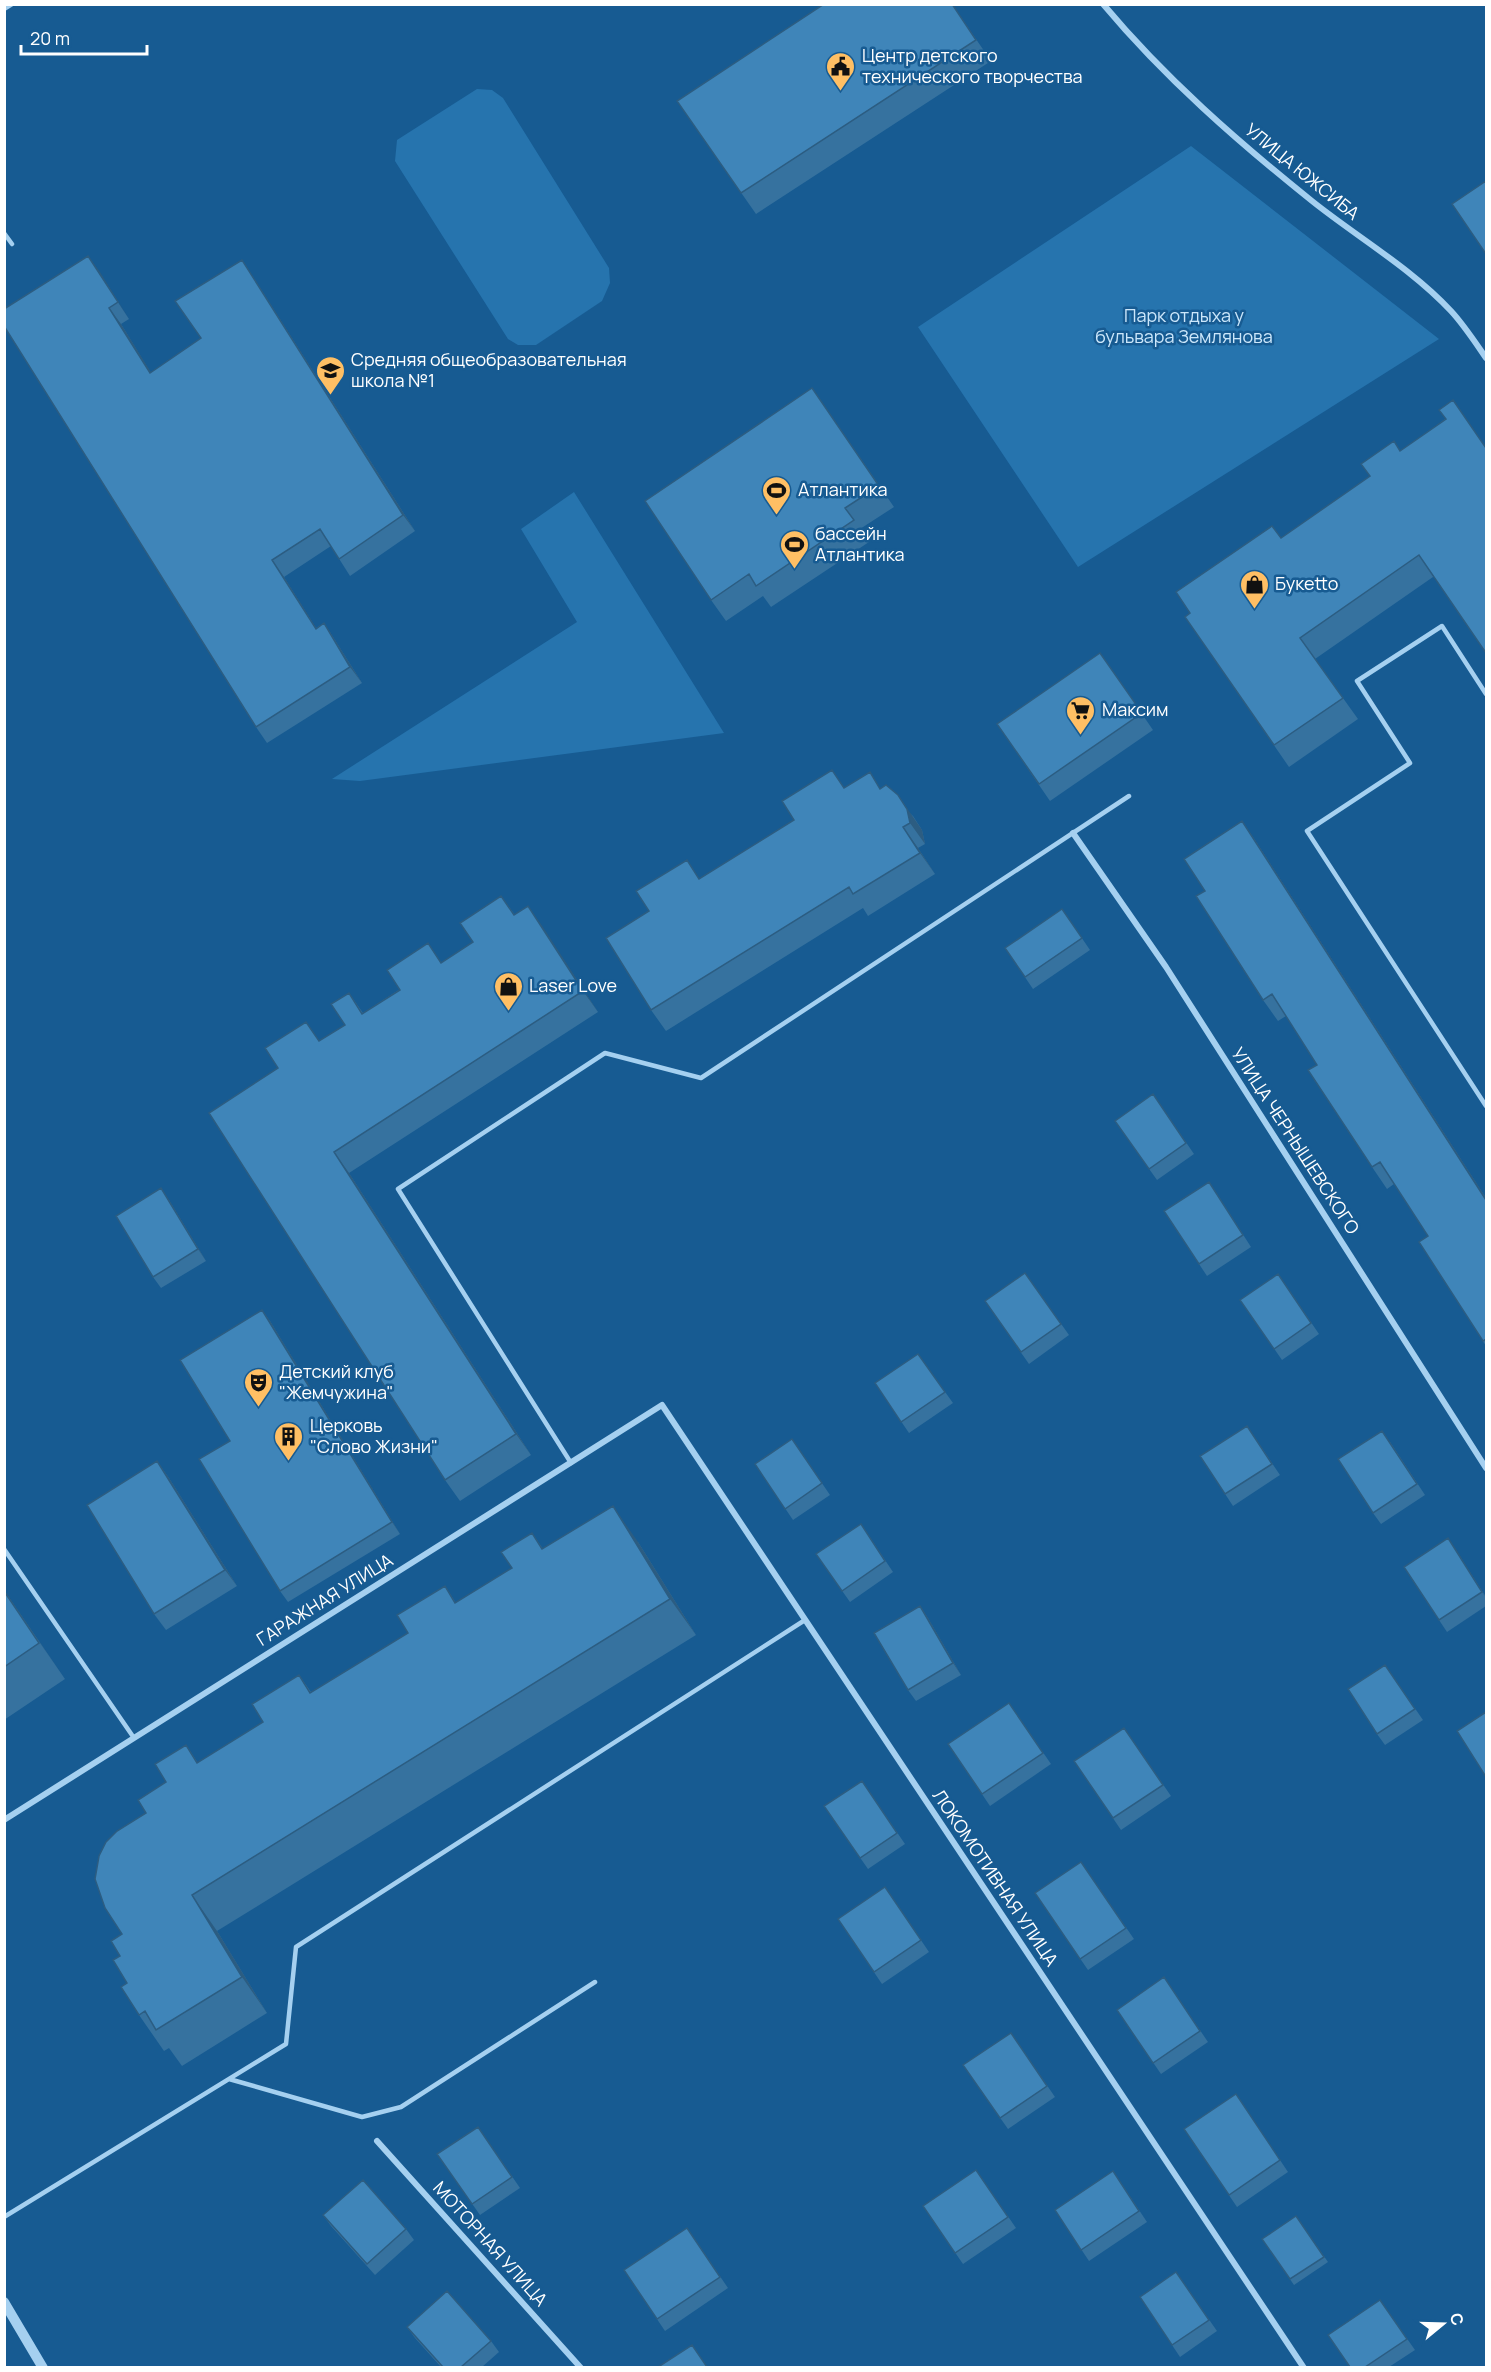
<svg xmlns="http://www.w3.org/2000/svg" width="1491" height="2372" viewBox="0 0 1491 2372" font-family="Manrope,sans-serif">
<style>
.green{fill:#2674ae}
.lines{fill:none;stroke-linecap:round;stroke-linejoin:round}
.service{stroke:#a5d0f0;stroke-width:4.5}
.minor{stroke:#a5d0f0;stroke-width:6}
.tertiary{stroke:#a5d0f0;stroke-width:10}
.wall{fill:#36729f}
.shaded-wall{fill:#2c5d82}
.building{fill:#3f85b9;stroke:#2c5d82;stroke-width:1.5}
.labels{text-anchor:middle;stroke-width:5;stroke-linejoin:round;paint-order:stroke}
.poi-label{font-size:18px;fill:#fff;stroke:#175b92;text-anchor:start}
.street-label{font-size:18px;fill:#fff;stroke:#175b92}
.park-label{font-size:18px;fill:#cce7fb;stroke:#175b92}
</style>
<rect width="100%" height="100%" fill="#175b92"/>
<!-- green -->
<path class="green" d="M477,89l15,1 11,8 106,170 1,15 -8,18 -66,44h-18l-10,-6 -113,-178 2,-21z
M1191,146l248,193 -361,228 -160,-240z
M574,492l150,241 -364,48 -28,-2 245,-157 -56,-93z"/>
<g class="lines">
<!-- service -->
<path class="service" d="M4,9l8,-5
M4,233l8,11
M1486,694l-44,-68 -85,55 53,82 -103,68 179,275
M571,1463l-173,-274 207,-136 96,25 428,-282
M4,1549l130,189
M229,2079l133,38 39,-10 194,-125
M4,2217l282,-173 10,-97 509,-327"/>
<!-- minor -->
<path class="minor" d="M1103,4c62,74 134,137 209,197 45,36 99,67 139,110 13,14 24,31 35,47
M1073,833l93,134 320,501
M4,1820l658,-415 642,963
M377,2141l204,227"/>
<!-- tertiary -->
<path class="tertiary" d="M4,2302l39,66"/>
</g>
<!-- wall -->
<path class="wall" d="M952,4l39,57 -235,153 -79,-113z
M88,256l41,63 -8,5 30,49 50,-35 52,-61 162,254 -65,45 -19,-30 -47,31 32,51 8,-5 11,17 27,43 -95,60 -11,-16z
M812,388l82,119 -34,22 9,13 -98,65 -8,-11 -37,25 -15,-21z
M1453,400l-20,177 -118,82 43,60 -69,48 -104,-150 96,-79 89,-62 75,-57z
M1100,653l53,77 -103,71 -53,-77z
M845,788l36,1 32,27 9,14 3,14 -7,4 17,26 -67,42 -5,-8 -197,123 -15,-21 49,-131z
M1242,821l15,22 229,355v148l-67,-104 9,-6 -34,-52 -7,5 -15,-22 -55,-102 -31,-49 -8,5 -15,-21 -58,-109z
M501,896l14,19 13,-9 70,106 -249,161 182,282 -71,46 -15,-21 -236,-367 136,-88 4,-32 14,20 110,-71z
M1062,909l28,41 -57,39 -28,-41z
M1153,1094l41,60 -37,26 -42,-59z
M1217,1194l34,53 -44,29 -8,-12z
M169,1200l37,61 -45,27 -8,-11z
M1025,1273l44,62 -40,29 -44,-63z
M1278,1274l41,60 -37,26 -42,-60z
M262,1310l8,11 130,213 -112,68 -8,-11 -50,-150z
M918,1354l35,49 -44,30 -34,-50z
M1247,1426l33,49 -47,31 -33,-50z
M792,1439l38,56 -37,25 -38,-56z
M1390,1442l35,53 -44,29 -8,-11z
M157,1461l12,17 68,108 -71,44 -12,-16z
M861,1524l32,48 -43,30 -34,-48z
M532,1533l11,16 95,-7 58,93 -479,296 50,82 -85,53 -13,-18 -5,3 -25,-36 -12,-32 -7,-27 2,-22 24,-121 20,-31 20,-37 12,18 65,-41 36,-47 12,17 97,-59 37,-47 11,17 56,-35z
M1448,1538l38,59v9l-39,26 -8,-12z
M4,1590l61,89 -61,41z
M920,1606l8,12 33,57 -45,26 -8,-11z
M1385,1665l38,55 -38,25 -8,-11z
M1009,1703l42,61 -61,42 -42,-62z
M1124,1728l47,68 -50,34 -47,-69z
M862,1781l43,63 -37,25 -44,-63z
M1081,1862l53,77 -46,31 -53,-77z
M885,1887l44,65 -47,32 -44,-65z
M1164,1977l44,65 -47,32 -44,-64z
M1011,2033l44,64 -47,32 -45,-64z
M1236,2094l52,78 -51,35 -53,-78z
M478,2127l42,61 -40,27 -43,-61z
M976,2170l40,58 -53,36 -40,-58z
M1113,2171l34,51 -58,39 -34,-51z
M323,2215l83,14 8,11 -39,35 -44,-49z
M1296,2216l32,46 -34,23 -32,-46z
M687,2228l41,60 -63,43 -41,-61z
M1176,2272l41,59 -37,26 -40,-60z
M1380,2300l35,50 -26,17h-39z
M407,2327l84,14 8,11 -17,15h-41l-26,-29z"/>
<!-- shaded-wall -->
<path class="shaded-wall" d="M88,256l12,16 29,47 -11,-17z
M242,260l11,17 162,254 -12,-16z
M109,308l12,16 41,66 -12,-17z
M272,560l12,17 43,68 -11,-16z
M324,623l11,17 27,43 -12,-16z
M898,795l24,35 3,14 -15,-21z
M1242,821l15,22 229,355v2z
M903,827l15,21 17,26 -15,-21z
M528,906l15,21 55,85 -15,-21z
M334,1152l15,21 182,282 -15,-21z
M161,1188l8,12 37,61 -8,-12z
M262,1310l8,11 130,213 -8,-12z
M157,1461l12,17 68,108 -12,-16z
M613,1506l25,36 58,93 -26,-36z
M1448,1538l8,11 30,49 -4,-6z
M4,1590l61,89 -61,-88z
M920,1606l8,12 33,57 -8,-12z
M192,1895l25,36 50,82 -25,-36z"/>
<!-- building -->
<path class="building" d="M824,4h128l24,36 -235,153 -64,-92z
M1486,181v73l-34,-50z
M88,256l30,46 -9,6 41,65 51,-35 -26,-37 67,-41 161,255 -64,44 -19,-30 -48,31 44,69 8,-6 26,44 -94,60 -252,-401v-17z
M812,388l67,98 -34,22 9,12 -98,66 -7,-12 -38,26 -66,-99z
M1453,400l33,48v205l-67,-98 -119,83 43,60 -69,47 -89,-128 5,-4 -14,-21 96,-66 9,12 89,-62 -9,-12 33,-23 6,10 46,-32 -7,-9z
M1100,653l42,60 -103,71 -42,-60z
M832,770l12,18 26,-16 10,17 6,-4 12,10 9,14 3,14 -7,4 17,26 -67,41 -4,-7 -198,123 -45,-72 43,-27 -13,-20 51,-31 12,19 95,-59 -12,-19z
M1242,821l244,379v139l-3,2 -64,-99 9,-6 -48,-74 -8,5 -64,-97 9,-5 -45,-71 -9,6 -67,-104 9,-5 -21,-32z
M501,896l13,19 14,-9 55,85 -249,161 182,282 -71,46 -236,-367 69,-45 -13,-20 41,-26 13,19 26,-16 -14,-21 18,-11 13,21 38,-24 -13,-20 41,-27 13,20 32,-21 -13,-19z
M1062,909l20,29 -57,39 -20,-29z
M1153,1094l33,49 -37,26 -34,-48z
M1209,1182l34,53 -44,29 -35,-53z
M161,1188l37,61 -45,28 -37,-61z
M1025,1273l36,51 -40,28 -36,-51z
M1278,1274l33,49 -37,26 -34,-49z
M262,1310l130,212 -112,69 -81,-132 31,-18 -50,-81z
M918,1354l27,38 -44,30 -26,-39z
M1247,1426l25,38 -47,30 -25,-38z
M1382,1431l35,53 -44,29 -35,-54z
M792,1439l30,44 -37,26 -30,-45z
M157,1461l68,109 -71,44 -67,-109z
M613,1506l57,93 -478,296 50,82 -86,53 -11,-19 -6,4 -18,-28 6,-4 -14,-23 7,-4 -9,-15 11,-7 -17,-26 -10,-29 4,-23 7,-14 11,-11 29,-18 -8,-13 28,-18 -11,-18 31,-19 11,18 66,-41 -11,-18 47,-29 11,18 98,-60 -11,-18 48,-29 10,17 57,-35 -11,-16 31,-19 10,16z
M861,1524l24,37 -43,30 -26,-37z
M1448,1538l34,54 -43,28 -35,-53z
M4,1591l35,52 -35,24z
M920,1606l33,57 -45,27 -34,-57z
M1385,1665l30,44 -38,25 -29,-45z
M1009,1703l34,50 -61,41 -34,-50z
M1486,1712v65l-29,-46z
M1124,1728l39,57 -50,33 -39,-57z
M862,1781l35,52 -37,25 -36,-52z
M1081,1862l45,66 -46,31 -45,-66z
M885,1887l36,53 -47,32 -36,-53z
M1164,1977l36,54 -47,32 -36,-53z
M1011,2033l36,53 -47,32 -37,-53z
M1236,2094l44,66 -51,35 -45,-66z
M478,2127l34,50 -40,27 -35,-50z
M976,2170l32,47 -53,36 -32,-47z
M1113,2171l26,40 -58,39 -26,-40z
M363,2180l43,49 -39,35 -44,-49z
M1296,2216l28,41 -34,22 -28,-40z
M687,2228l33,49 -63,42 -33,-49z
M1176,2272l33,48 -37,25 -32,-48z
M447,2291l44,50 -30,26h-18l-36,-40z
M1380,2300l27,39 -42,28h-15l-22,-32z
M692,2345l15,22h-49z"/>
<!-- icons -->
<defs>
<symbol id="civic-pin" viewBox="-11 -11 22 30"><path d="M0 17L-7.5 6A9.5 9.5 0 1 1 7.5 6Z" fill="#ffbf64" stroke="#175b92"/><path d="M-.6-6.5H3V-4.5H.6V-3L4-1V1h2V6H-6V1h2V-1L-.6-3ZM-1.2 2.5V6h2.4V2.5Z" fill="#111"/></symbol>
<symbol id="school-pin" viewBox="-11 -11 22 30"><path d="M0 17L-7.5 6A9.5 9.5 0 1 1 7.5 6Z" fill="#ffbf64" stroke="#175b92"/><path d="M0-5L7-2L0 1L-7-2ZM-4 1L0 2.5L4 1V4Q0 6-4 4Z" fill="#111"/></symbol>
<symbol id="stadium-pin" viewBox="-11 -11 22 30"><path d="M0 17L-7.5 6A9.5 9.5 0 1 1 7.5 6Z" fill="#ffbf64" stroke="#175b92"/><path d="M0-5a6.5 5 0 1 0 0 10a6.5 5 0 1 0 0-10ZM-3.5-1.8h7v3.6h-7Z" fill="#111"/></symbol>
<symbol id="shop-pin" viewBox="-11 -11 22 30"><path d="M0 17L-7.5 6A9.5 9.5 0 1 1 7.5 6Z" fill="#ffbf64" stroke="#175b92"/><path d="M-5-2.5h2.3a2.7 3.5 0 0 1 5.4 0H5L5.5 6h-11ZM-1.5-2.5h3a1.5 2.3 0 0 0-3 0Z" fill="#111"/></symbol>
<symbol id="supermarket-pin" viewBox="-11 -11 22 30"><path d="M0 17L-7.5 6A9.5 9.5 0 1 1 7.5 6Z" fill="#ffbf64" stroke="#175b92"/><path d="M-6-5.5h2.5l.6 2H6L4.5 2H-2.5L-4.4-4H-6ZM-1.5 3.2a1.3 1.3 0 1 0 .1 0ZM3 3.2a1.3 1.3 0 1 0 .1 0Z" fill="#111"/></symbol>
<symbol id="theatre-pin" viewBox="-11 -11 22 30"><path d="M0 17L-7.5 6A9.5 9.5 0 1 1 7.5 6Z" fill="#ffbf64" stroke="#175b92"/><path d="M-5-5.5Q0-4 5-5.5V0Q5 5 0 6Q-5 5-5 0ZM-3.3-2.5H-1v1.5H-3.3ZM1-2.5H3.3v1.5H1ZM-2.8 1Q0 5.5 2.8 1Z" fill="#111"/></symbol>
<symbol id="building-pin" viewBox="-11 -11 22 30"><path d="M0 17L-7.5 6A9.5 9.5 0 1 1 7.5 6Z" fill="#ffbf64" stroke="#175b92"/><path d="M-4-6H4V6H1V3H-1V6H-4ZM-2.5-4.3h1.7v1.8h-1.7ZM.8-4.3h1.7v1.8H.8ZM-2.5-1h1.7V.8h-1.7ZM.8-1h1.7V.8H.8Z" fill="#111"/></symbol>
</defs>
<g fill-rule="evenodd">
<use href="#civic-pin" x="824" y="50" width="33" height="45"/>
<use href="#school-pin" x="314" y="354" width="33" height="45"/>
<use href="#stadium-pin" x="760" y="474" width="33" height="45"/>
<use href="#stadium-pin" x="778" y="528" width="33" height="45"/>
<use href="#shop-pin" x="1238" y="568" width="33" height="45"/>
<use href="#supermarket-pin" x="1064" y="694" width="33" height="45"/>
<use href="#shop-pin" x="492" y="970" width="33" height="45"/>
<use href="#theatre-pin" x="242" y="1366" width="33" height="45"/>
<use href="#building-pin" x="272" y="1420" width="33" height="45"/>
</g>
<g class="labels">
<!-- poi labels -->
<g class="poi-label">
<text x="862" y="62">Центр детского<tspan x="862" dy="21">технического творчества</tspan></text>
<text x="351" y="366">Средняя общеобразовательная<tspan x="351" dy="21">школа №1</tspan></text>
<text x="798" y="496">Атлантика</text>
<text x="815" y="540">бассейн<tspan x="815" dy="21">Атлантика</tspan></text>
<text x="1275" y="590">Букеttо</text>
<text x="1102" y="716">Максим</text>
<text x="529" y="992">Laser Love</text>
<text x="279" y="1378">Детский клуб<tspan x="279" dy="21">"Жемчужина"</tspan></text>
<text x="310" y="1432">Церковь<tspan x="310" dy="21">"Слово Жизни"</tspan></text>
</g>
<!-- street labels -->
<g class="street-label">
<text transform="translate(1302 172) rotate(39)" y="6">УЛИЦА ЮЖСИБА</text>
<text transform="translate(1295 1141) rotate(57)" y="6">УЛИЦА ЧЕРНЫШЕВСКОГО</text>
<text transform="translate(325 1600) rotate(-32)" y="6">ГАРАЖНАЯ УЛИЦА</text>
<text transform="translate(995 1878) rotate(56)" y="6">ЛОКОМОТИВНАЯ УЛИЦА</text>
<text transform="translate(490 2244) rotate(48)" y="6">МОТОРНАЯ УЛИЦА</text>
</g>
<!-- park labels -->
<g class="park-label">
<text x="1184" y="322">Парк отдыха у<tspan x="1184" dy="21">бульвара Землянова</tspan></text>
</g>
</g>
<!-- border -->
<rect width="1491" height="2372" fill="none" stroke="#ffffff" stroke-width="12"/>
<!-- north arrow -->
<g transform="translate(1443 2324) rotate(71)" stroke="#175b92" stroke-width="4.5" paint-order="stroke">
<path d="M0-4.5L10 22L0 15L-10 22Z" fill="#ffffff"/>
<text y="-9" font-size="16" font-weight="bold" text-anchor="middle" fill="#ffffff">С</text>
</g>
<!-- scale -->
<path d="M21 45v9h126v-9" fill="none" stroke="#ffffff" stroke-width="3"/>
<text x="30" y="45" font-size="18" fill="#ffffff" stroke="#175b92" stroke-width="4.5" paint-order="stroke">20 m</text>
</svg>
